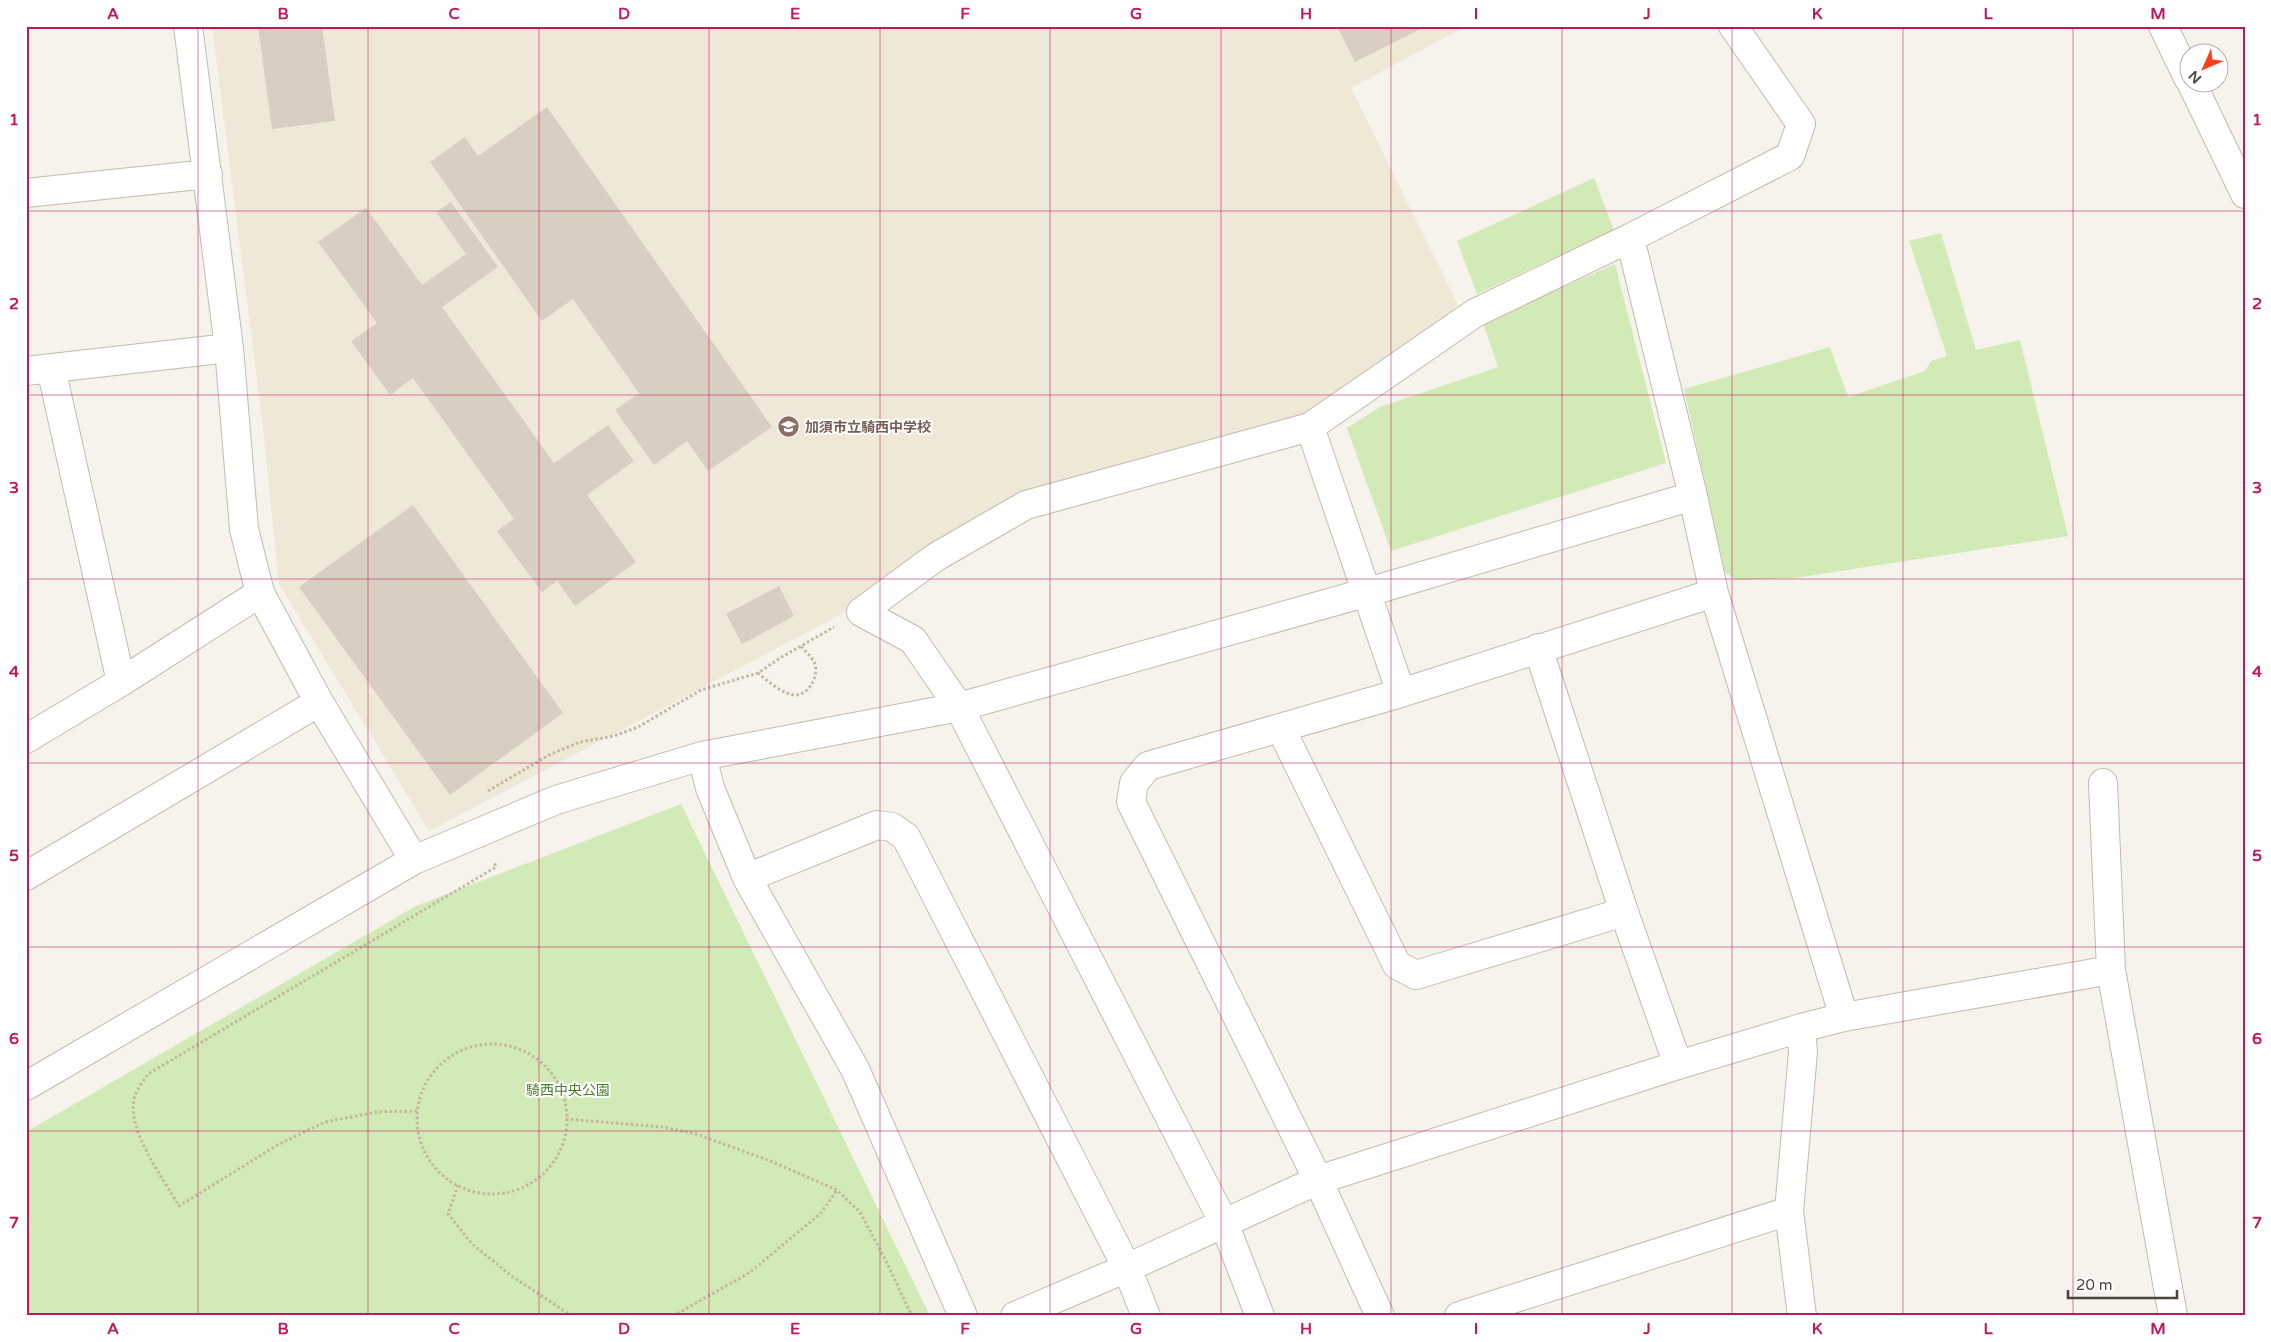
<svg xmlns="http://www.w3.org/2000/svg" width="2271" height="1342" viewBox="0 0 2271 1342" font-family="'Varela Round','Noto Sans JP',sans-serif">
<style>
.education{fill:#efe8d6}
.green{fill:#d2eab5}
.building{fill:#d8cfc1}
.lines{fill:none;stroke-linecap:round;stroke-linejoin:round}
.minor-casing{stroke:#c2bbae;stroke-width:30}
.path{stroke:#c4b79f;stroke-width:3;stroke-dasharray:2.5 2.5;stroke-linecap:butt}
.minor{stroke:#fff;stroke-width:28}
.grid{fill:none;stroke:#c2185b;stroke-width:1;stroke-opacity:0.55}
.labels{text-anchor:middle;stroke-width:4;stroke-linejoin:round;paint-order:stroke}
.education-label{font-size:14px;font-weight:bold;fill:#785e54;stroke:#fff;text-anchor:start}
.park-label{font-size:14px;fill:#4a7f2a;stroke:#fff}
.neatline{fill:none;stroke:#c2185b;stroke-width:2}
.grid-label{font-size:16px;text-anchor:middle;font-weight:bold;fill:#c2185b}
</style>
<rect width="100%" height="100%" fill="#f6f3ec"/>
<!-- education -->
<path class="education" d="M212,26h1254l-115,62 107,217 -126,112 -311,103 -592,311 -150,-247 -17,-165z"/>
<!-- green -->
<path class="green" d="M1594,178l20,52 -137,64 -20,-53z
M1941,233l35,117 44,-10 48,196 -273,42 -59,2 -11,-8 -41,-183 146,-42 18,50 77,-26 6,-10 16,-5 -38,-115z
M1615,264l51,199 -275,88 -44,-123 33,-21 118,-40 -15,-44z
M681,804l249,512h-904v-184l390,-226z"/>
<!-- building -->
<path class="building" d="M258,26h64l13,95 -63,8z
M1337,26h89l-71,36z
M547,107l225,320 -64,44 -21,-30 -33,24 -39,-55 24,-17 -66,-94 -31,22 -112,-159 35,-25 13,19z
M451,202l47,65 -56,40 112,156 54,-38 26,36 -47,34 49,67 -61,44 -18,-25 -15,11 -45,-61 17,-12 -101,-141 -23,17 -39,-54 26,-18 -59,-81 48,-34 56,77 44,-31 -30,-42z
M413,505l150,208 -113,82 -151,-208z
M779,586l15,30 -52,28 -16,-30z"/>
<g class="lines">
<defs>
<path id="minor" d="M188,26l41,322 15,181 16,64 59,109 95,158
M2163,26l25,52
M2191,82l54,112
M26,193l182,-19
M1630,238l63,258 21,97 130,424
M51,368l70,314
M26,371l203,-23
M1310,427l91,266
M1538,648l86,264 54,153
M1281,729l116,236 19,10 208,-63
M26,739l95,-57 139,-89
M702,756l8,32 37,90 108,191 108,247
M2103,783l8,187 62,346
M26,876l293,-174
M747,878l130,-53 15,2 14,10 221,431 19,48
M1801,1028l2,24 -14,159 13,105
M26,1086l388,-226 142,-60 146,-44 257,-49 409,-115 325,-96
M1015,1316l112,-48 191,-88 360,-115 123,-37 43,-11 267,-47
M1260,1316l-36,-93 -265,-516 -46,-67 -52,-28 75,-55 90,-52 284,-78 165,-114 155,-75 160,-82 11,-32 -68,-98
M1380,1316l-62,-136 -187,-378 3,-19 14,-17 253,-73 313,-100
M1459,1316l330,-105"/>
</defs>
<!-- minor casing -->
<use href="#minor" class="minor-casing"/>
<!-- path -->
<path class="path" d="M758,673c10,8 25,22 38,22 14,-1 24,-21 18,-33 -3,-6 -9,-11 -13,-16
M488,791l61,-36 31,-13 34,-6 24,-9 63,-37 57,-17 22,-15 54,-31
M417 1119a75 75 0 1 1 150 0a75 75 0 1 1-150 0Z
M417,1111l-40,1 -52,10 -46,22 -100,62c-15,-27 -57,-81 -43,-113 3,-6 8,-13 12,-19l348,-207 -2,-5
M566,1119l97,8 33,7 72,26 69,30 23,22 26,49 26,55
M458,1185l-10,29 24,30 41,33 59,39
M673,1316l76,-43 72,-60 16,-23"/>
<!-- minor -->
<use href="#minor" class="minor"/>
</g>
<!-- grid -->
<path class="grid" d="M198,26v1290M368,26v1290M539,26v1290M709,26v1290M880,26v1290M1050,26v1290M1221,26v1290M1391,26v1290M1562,26v1290M1732,26v1290M1903,26v1290M2073,26v1290M26,211h2219M26,395h2219M26,579h2219M26,763h2219M26,947h2219M26,1131h2219"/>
<!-- icons -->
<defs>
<symbol id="school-disc" viewBox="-11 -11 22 22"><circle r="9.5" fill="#8d6e63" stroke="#fff"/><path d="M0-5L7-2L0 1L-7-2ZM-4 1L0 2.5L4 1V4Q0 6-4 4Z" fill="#fff"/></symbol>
</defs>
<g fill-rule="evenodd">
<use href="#school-disc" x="776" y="414" width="25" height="25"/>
</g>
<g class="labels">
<!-- education labels -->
<g class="education-label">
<text x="805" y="432">加須市立騎西中学校</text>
</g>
<!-- park labels -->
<g class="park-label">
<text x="568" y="1095">騎西中央公園</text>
</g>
</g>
<!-- border -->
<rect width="2271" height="1342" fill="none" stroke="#ffffff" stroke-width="55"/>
<!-- north arrow -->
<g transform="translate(2204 68) rotate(225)"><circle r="24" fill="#ffffff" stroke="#b7b4b0"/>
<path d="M0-4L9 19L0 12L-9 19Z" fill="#fc3f1d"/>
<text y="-8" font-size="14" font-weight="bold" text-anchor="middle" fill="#4b4439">N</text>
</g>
<!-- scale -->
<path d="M2068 1290v8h109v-8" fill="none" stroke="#4b4439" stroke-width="2.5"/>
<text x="2076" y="1290" font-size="15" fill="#4b4439" stroke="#ffffff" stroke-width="4" paint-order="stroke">20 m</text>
<rect x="28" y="28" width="2216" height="1286" class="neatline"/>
<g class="grid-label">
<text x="113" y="19">A</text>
<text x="283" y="19">B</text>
<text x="454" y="19">C</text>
<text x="624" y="19">D</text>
<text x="795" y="19">E</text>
<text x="965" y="19">F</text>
<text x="1136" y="19">G</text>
<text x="1306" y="19">H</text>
<text x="1476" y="19">I</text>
<text x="1647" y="19">J</text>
<text x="1817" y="19">K</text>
<text x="1988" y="19">L</text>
<text x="2158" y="19">M</text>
<text x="14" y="125">1</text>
<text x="2257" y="125">1</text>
<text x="14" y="309">2</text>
<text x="2257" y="309">2</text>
<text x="14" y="493">3</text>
<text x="2257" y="493">3</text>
<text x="14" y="677">4</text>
<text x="2257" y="677">4</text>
<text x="14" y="861">5</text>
<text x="2257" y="861">5</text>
<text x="14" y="1044">6</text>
<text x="2257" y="1044">6</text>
<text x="14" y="1228">7</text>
<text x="2257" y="1228">7</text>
<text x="113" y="1334">A</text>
<text x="283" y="1334">B</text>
<text x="454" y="1334">C</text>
<text x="624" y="1334">D</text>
<text x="795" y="1334">E</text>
<text x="965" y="1334">F</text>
<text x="1136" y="1334">G</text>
<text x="1306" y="1334">H</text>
<text x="1476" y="1334">I</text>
<text x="1647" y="1334">J</text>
<text x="1817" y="1334">K</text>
<text x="1988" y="1334">L</text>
<text x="2158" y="1334">M</text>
</g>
</svg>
